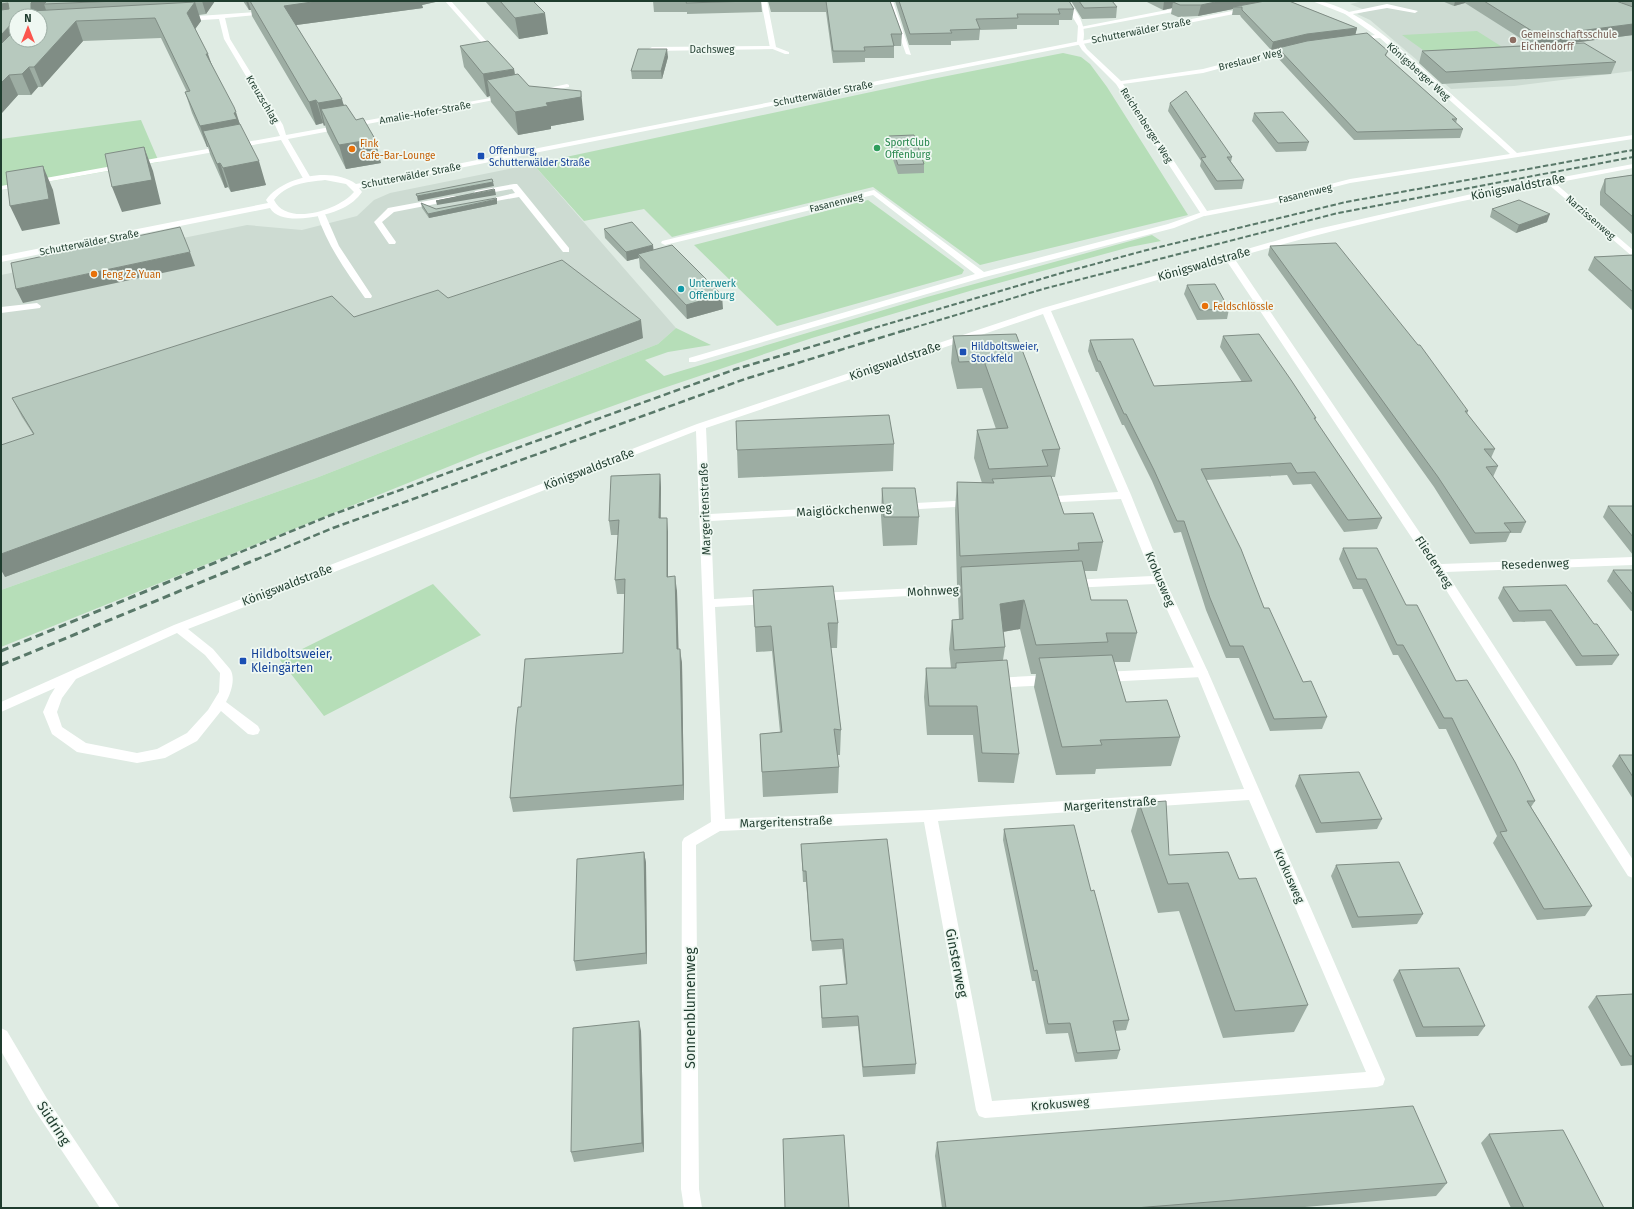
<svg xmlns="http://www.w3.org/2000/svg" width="1634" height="1209" viewBox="0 0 1634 1209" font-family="'Fira Sans',sans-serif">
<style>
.built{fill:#cddbd2}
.green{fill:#b6deb8}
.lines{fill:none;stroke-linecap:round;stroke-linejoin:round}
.service{fill:#fff;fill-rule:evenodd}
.minor{fill:#fff;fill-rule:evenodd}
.tertiary{fill:#fff;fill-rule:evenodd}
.secondary{fill:#fff;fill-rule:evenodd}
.rail-far2{stroke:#597869;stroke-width:2;stroke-dasharray:5.5 2.5;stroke-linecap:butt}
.rail-far1{stroke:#597869;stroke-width:2.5;stroke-dasharray:7 3.5;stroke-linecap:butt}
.rail{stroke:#597869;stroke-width:3;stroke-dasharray:8 4.5;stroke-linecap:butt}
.wall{fill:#9dada3;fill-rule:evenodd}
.shaded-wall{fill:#808d85}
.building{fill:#b7c9be;stroke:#808d85}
.education-dot{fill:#8d6e63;stroke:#eff8f2;stroke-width:1.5}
.leisure-dot{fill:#2e9e5b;stroke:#eff8f2;stroke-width:1.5}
.food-dot{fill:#e8710a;stroke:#eff8f2;stroke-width:1.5}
.transit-dot{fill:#1a4fb4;stroke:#eff8f2;stroke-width:1.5}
.culture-dot{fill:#0f9aa8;stroke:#eff8f2;stroke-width:1.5}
.labels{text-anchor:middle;stroke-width:3.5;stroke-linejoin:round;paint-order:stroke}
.far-street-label{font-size:10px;fill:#1f3c2e;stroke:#eff8f2}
.far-education-label{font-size:10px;fill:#785e54;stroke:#eff8f2;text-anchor:start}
.far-leisure-label{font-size:10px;fill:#27864d;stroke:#eff8f2;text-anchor:start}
.far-food-label{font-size:10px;fill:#c56008;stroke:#eff8f2;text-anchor:start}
.far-transit-label{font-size:10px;fill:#164399;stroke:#eff8f2;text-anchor:start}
.far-culture-label{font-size:10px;fill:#0d838f;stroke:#eff8f2;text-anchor:start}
.street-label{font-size:12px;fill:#1f3c2e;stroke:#eff8f2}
.transit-label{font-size:12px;fill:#164399;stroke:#eff8f2;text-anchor:start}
.near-street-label{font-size:14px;fill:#1f3c2e;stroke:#eff8f2}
</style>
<rect width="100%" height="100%" fill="#dfebe3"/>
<!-- built -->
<path class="built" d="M1364,1h239l30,20v50l-119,15 -63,3 -81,-69 -13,-6 10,-3 -17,-7z
M533,164l143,164 -18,16 -342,134 -315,112v-315l246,-50 55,5 55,-14 17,-16 16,-7z"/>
<!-- green -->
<path class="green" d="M1477,31l30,19 -77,5 -28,-20z
M1063,53l18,4 9,7 17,23 81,128 -208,50 -107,-78 -201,50 -28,-28 -60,12 -51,-57 399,-85z
M141,120l18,42 -158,28v-51z
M868,200l96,70 -2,4 -185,52 -83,-81z
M1152,235l9,6 -31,6 -157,43 -161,48 -169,57 -163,59 -479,193v-57l315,-112 342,-134 18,-16 35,17 -43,7 -23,8 19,16 263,-79z
M433,584l48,51 -157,81 -44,-56z"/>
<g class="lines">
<!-- service -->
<path class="service" d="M1387,4l31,7 -3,2 -28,-5 -40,7 -3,-2z
M1187,6l2,1v2l-106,20 -3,-2z
M773,46l3,2 -1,1 -123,2 -3,-2 3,-2z
M514,184h3l52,64v4h-6l-44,-55 -39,7 -4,-2 39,-9 -3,-4 -34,6 -4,-2 1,-2z
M874,190l110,82 184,-48 34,-12 7,2 -35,14 -189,49 -290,85h-6v-4l286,-84 -102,-79 -208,50 -4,-2 1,-2z
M453,196h3v4l-62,12 -12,10 14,20 -1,2h-6l-15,-22 14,-14z
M318,212l7,2 14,32 33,50 -1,2h-6c-19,-27 -38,-53 -48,-84z
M37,303l4,3 -1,2 -39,5v-6z
M1202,667l4,2 2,3 -2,3 -4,2 -98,5 -5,-2 -1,-3 1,-3 5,-2z
M1051,675l5,2 1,3 -1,3 -5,2 -57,3 -5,-2 -1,-3 1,-3 5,-2z"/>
<!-- minor -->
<path class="minor" d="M445,1h6l45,51v2h-4z
M761,1h6l9,46 13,5v2h-4l-15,-6z
M887,1h6l18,54 -5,-1z
M1063,1h6c9,13 18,24 14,41l4,7 34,32 82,-12 90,-23 3,2 -93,25 -80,11 84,127 65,-12 78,-20 160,-25 -130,-116 -25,2v-2l20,-3 -30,-21 -33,-13c45,0 104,63 137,91 22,20 46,40 68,61l116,-18v4l-283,44 -78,20 -67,13 -4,-2 -85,-130 -34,-34 -5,-8 1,-16z
M270,11v2l-2,1 -43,4 5,21 53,86 3,10 221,-40 3,2 -222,42 24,41 -4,2 -4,-2 -23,-40 -280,50v-4l279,-50 -5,-11 -51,-86 -5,-20 -35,2 -3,-2 3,-2z
M567,84l2,1v2l-31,6 -3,-2z
M1633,164v4l-78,15 78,67v7l-85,-73c-106,20 -211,44 -314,74l207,306 192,-7v8l-187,7 187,288v18l-5,-2 -194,-305 -208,-311 -175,51 80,184 34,85 43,92 177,407 -2,6 -6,2 -392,31 -6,-2 -3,-6 -52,-288 -204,9 -24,14 3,344 3,19h-18l-3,-19 1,-347 2,-4 27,-16 -15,-391 -508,198 25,20 17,20c6,9 1,24 -4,33l32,24 2,4 -2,4 -5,1 -5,-1 -27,-23 -24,30 -32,17 -28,5 -60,-11 -25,-18 -9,-22 7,-16 5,-8 -54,24v-10l173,-77 523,-201 346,-116 270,-78 163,-37zM1043,314l75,178 -76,5 -5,3 5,3 79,-4 31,77 -81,4 -6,4 6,4 84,-4 41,88 48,117 -314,21 -205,9 -10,-212 54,-3 6,-4 -6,-4 -55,3 -3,-78 261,-15 5,-3 -5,-3 -262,14 -4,-86zM177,633l28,22 15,18 -1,19 -11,18 -21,23 -30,16 -20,4 -51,-10 -24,-16 -5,-15 5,-14 14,-19zM1249,800l117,272 -374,29 -54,-280z
M975,585l6,4 -2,3 -160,9 -6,-4 6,-4z"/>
<!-- tertiary -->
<path class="tertiary" d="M1,1028l6,3 39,66 74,111h-20l-66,-99 -33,-58z"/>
<!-- secondary -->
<path class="secondary" d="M1247,8l2,1v2l-890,177 3,4c-5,7 -11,12 -19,16 -16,8 -62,19 -73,0l-269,54v-6l267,-53 -2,-3c16,-23 66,-34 90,-16zM325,180l21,4 8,8c-15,18 -67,35 -80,8 12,-16 32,-18 51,-20z"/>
<!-- rail-far2 -->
<path class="rail-far2" d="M867,330l198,-58 82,-22 199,-48 287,-52
M906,330l137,-41 295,-76 295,-56"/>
<!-- rail-far1 -->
<path class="rail-far1" d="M221,560l110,-45 405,-146 135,-40
M255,560l78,-32 412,-149 164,-50"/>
<!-- rail -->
<path class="rail" d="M1,651l223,-92
M1,665l256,-106"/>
</g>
<!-- wall -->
<path class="wall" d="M1,1h214l-9,13 -7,1 2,6 -6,8 45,95 26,61 -35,7 -3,-5 -3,1 -15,-34 -2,-7h-1l-15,-34 -7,-21h2l-26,-54 -78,3 -41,46h-4l-7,8h-13l-17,19zM16,16h24l-24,24z
M243,1h197l-18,4 1,3 -127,17 48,80 37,58 -35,6 -19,-37 -2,-7 -1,1 -1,-3 -7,2 -64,-109 -1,-6h-2z
M485,1h48l15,33 -29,5z
M653,1h108l1,11 -75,2v-2h-33z
M768,1h122l12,33 -1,12h-7v12h-29v4l-32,1 -7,-51h-55z
M895,1h174l5,8 -2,11h-13v5h-42v4l-37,1 -1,10 -28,1v4h-42z
M1071,1h41l5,6 -1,11 -34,1z
M1145,1h144l68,27 -2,7 33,16 -2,5 71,63 -1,4 7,6 -3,9 -106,2 -78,-84 2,-8 -7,2 -30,-33 -1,-2h-8l1,-6 -35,7 -20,1 -7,-3 1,-6 -9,2z
M1442,1h174l6,2 -2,-2h13v34l-62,8 45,19 -5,12 -169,10 -23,-21 3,-12 109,-6 -66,-42 -11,3z
M460,46l54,23 1,6 14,11 54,28 1,6 -33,6v3l-33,6 -27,-33 -1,-6 -3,1 -23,-30z
M668,57l-6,22h-30l-1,-8z
M1170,103l62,54 -1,5 13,18 -2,9 -27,1 -15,-24 1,-5 -33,-50z
M1254,113l55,29 -3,9 -30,1 -24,-31z
M889,136l35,28v9l-26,1 -10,-29z
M1633,175v60l-33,-30v-13l5,-13z
M421,203l15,6 61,-5 -68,14 -7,-10z
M1492,209l55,13 -31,11 -26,-16z
M604,229l50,21 69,59 -36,10 -47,-51 -1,-10 -12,3 -22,-23z
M1270,246l198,165 -1,3 28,35 -4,9 7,8 -5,11 33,45 -5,11h-11l-4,9 -36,2 -36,-57 -166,-232z
M1633,255v56l-45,-41 6,-13z
M1187,285l42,24 -2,10 -30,1 -13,-26z
M448,298l195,40 -638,239 28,-143 -11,-17 -10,-19 342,-81z
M1016,334l44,115 -5,28h-4l13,37 39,28 -6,29h-13l7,29 46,33 -7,29h-16l12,40 54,35 -9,29 -75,3 -1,5 -39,1 -22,-88 2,-13h-5l-11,-45 -17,3 2,15 -2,13 16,94 -5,29 -36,-1 -5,-47h-46l-3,-38 2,-29h25l-2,-19 3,-29h7l-1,-24 1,-11h-2l-2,-75 2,-28 25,1 -8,-25 3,-28 19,-1 -14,-41 -25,1 -6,-26 2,-27z
M1223,336l93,82 -1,2 67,98 -5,11 -33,3 -33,-48 -18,1 -6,-10 -81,5 58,128 39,74 24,35 -5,12 -52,2 -31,-73h-13l-20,-48 -25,-78 -7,1 -22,-52 -28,-56h-2l-24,-53h-2l-8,-21 2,-11 64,46 88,-4 -22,-35z
M894,444l-1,27 -155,7 -1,-28z
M660,474l1,14v30l7,14v45l9,14 1,58 4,14 2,137 -171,12 -3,-14 11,-91 102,-54 2,-59h-8l-2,-14 3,-45h-7l-2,-14z
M882,488l37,29 -2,28 -34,1 -2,-30z
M1608,506h25v49l-30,-38z
M1343,548l63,57 129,196 -4,6 61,99 -7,10 -48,4 -44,-77 4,-7 -51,-107h-7l-41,-74h-5l-31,-66h-9l-14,-30z
M1613,570h20v41h-2l-24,-30z
M1503,587l91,37 25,31 -7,10 -36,1 -31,-45 -32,1 -15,-24z
M753,590l85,33 -1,25h-6l10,82 -1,25h-3l2,12 -1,26 -75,4 -3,-63 20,-2 -8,-81 -16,1z
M1619,755h14v44l-21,-33z
M1299,775l83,44 -5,10 -61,4 -21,-47z
M1139,803l30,52 139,150 -14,27 -71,6 -44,-127 -21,2 -27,-82z
M1004,829l87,62 38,129 -3,10 -11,1 5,19 -3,9 -42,3 -7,-29 -22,1 -11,-53h-3l-29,-141z
M801,844l115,220 -1,10 -52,3 -5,-51 -36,2 -2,-32v-10l26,-2 -4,-35 -30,2 -6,-69h-3z
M644,852l2,11 1,101 -71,7 -2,-10z
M1336,865l87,49 -6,10 -65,4 -21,-52z
M1399,970l86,56 -7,10 -62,1 -23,-57z
M1633,994v71l-12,1 -33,-59 8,-11z
M641,1031l3,121 -70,10 -3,-10z
M1489,1134l115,74h-93l-30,-65z
M937,1142l510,41 -11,13 -143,12h-351l-7,-52z"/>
<!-- shaded-wall -->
<path class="shaded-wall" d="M33,1h20l-9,3 3,9 -16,-2v-8z
M202,1h13l-9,13z
M246,1h2l3,9h-2z
M250,1h190l-18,4 1,3 -134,18z
M1164,1h44l-35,1 -1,6 -9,2z
M1220,1h50l-37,6v2l-35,7 3,-11z
M1455,1h11l-1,2 -11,3z
M195,2l6,19 -8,11 -6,-19z
M8,3l8,17v20l-15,24v-60z
M545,13l3,21 -29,5 -4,-21z
M76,21l7,20 -41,46 -8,-20z
M1633,24v11l-98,13 5,-12z
M1357,28l-2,8 -50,6 -34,8 2,-8 34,-8z
M667,49l1,8 -6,22 -1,-8z
M206,54h2l7,20z
M29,67l9,20 -7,8 -9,-21z
M514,69l3,22 -30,-11 3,16 -3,1 -4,-23z
M9,75l9,20 -17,19v-31z
M581,91l3,29 -33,6v3l-33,6 -3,-23 31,-9z
M342,99l6,22 -27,-12 4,16 -1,1 -6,-23z
M316,100l7,23 -7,2 -7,-23z
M236,112l7,22 -40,-3 5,16h-1l-7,-21z
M375,139l6,24 -35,6 -7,-24z
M144,147l9,24 8,33 -39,8 -10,-25z
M259,161l7,24 -35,7 -8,-24z
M220,163l8,24 -3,1 -8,-24z
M43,166l10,24 7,34 -38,7 -12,-25z
M493,182l1,4 -76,15 -1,-5z
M495,190l1,5 -59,10 -1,-4z
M497,199v5l-68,14 -1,-4z
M1550,214l-3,8 -31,11 3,-8z
M653,245l1,9h-16l1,4 -12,3 -1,-9z
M190,252l5,14 -172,37 -7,-14z
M722,295l1,14 -36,10 -1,-14z
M641,320l2,18 -638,239 -4,-7v-16z
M660,474l1,14 -1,45 -1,-15z
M667,518l1,14v59l-1,-14z
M675,576l2,15 2,73 -2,-15z
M1024,600l-4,29 -24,4 4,-29z
M680,649l2,14 2,137 -1,-15z
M644,852l2,11 1,101 -1,-11z
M639,1021l2,10 3,121 -2,-9z"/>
<!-- building -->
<path class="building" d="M1,1h32l-2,2v8l164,-9 -8,11 21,41h-2l28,53 2,5 -2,1 3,6 -37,7 -15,-34 5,-1 -35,-73 -79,3 -42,46h-5l-7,7 -13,1 -8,8v-39l15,-15v11h24v-24h-24v3l-15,16v-25l8,-1 -1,-6 -7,1z
M47,1h71l-74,3z
M250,1h69l-35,5 58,93 -24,4 -2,-3 -7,2z
M500,1h33l12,12 -30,5z
M687,1h65l-66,2z
M826,1h64l12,33h-11l3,12 -30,1 1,4h-32z
M899,1h170l5,8h-16l2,5h-43l1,4 -42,1 4,10 -30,1 2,3 -42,1z
M1079,1h33l5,6 -33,1z
M1180,1h40l-19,4h-21l-7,-3z
M1265,1h24l68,27 -50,6 -34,8 -31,-32v-3h-9z
M1484,1h132l17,6v17l-93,12z
M1367,33l21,18 -3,4 72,64h-5l11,10 -106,3 -79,-84 29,-7z
M488,41l26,28 -31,5 -23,-28z
M1584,43l32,19 -170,10 -24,-21z
M638,49h29l-6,22h-30z
M518,74l11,12 52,5v6l-35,6 2,3 -33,6 -28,-32z
M1186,91l46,66h-5l17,23 -27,1 -16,-23 5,-1 -36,-54z
M346,105l10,15 7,-2 12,21 -36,6 -18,-36z
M1283,112l26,30 -31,1 -24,-30z
M240,124l19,37 -36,7 -3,-5 -3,1 -14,-33z
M914,135l10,29 -26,1 -9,-29z
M144,147l8,33 -40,7 -7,-33z
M43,166l6,33 -39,7 -4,-34z
M1633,175v42l-28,-24v-14z
M492,179l1,3 -76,14 -1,-2z
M494,189l1,1 -59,11z
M496,198l1,1 -69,15 -7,-11 15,6z
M1519,200l31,14 -31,11 -27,-16z
M632,222l21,23 -27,7 -22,-23z
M180,227l10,25 -174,37 -5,-26z
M1336,243l82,102h2l48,66h-3l30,38h-11l14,17 -12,1 40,55 -22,1 7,9 -36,1 -37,-56 -168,-231z
M672,245l50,50 -36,10 -48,-51z
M1633,255v37l-39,-35z
M562,260l79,60 -640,234v-109l33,-11 -22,-36 320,-102 22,21 84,-27 10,8z
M1215,284l14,25 -29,1 -13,-25z
M1016,334l44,115 -18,1 6,16 -59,3 -12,-39 31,-2 -24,-67 -25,1 -6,-26z
M1259,334l32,46 25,38h-2l68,100 -34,2 -33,-48 -18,1 -6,-10 -90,6 40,80 23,59h5l34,74 8,-1 16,36 -53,2 -31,-73h-13l-20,-48 -26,-77h-7l-23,-51 -28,-56h-2l-24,-53h-2l-8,-21 43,-1 21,47 98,-5 -29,-45z
M889,415l5,29 -157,6 -1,-29z
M660,474l-1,44h8v59l8,-1 2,73h3l3,136 -173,13 6,-73 2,-18h3l4,-48 98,-6 2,-74 -10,1 4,-60 -10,1 2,-45z
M1051,476l13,38 29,-1 10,29 -25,1 1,7 -119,6 -3,-74 37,1 -2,-4z
M882,488h33l4,29h-35z
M1608,506h25v31z
M1343,548h34l29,57h11l39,76 11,-1 48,82 20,39h-8l65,105 -48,3 -44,-77 7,-1 -55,-113h-8l-41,-73h-6l-31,-66h-9z
M1082,561l9,39h36l10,33h-31l2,9 -72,3 -12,-45 -24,4 5,43 -51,3 -2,-30 11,-1 -2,-52z
M1613,570h20v25z
M1566,585l28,39h3l22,31 -37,1 -31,-46 -32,1 -16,-24z
M833,586l5,37h-10l13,107 -7,-1 5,38 -77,5 -2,-38 22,-2 -11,-106 -16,1 -2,-37z
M1112,655l14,47 41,-2 13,37 -80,3 2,5 -40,2 -23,-89z
M1007,660l12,94 -37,-1 -5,-47h-48l-3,-38h30v-5z
M1619,755h14v22z
M1359,772l23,47 -61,4 -22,-48z
M1166,801l3,54 59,-3 11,27 17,-1 52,127 -73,6 -47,-128 -20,1 -29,-81z
M1074,825l17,66 3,-1 35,130 -16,1 7,29 -43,3 -7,-30 -22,1 -11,-54 -3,1 -30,-142z
M887,839l29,225 -53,3 -5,-51 -36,2 -2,-32 27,-2 -4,-45 -32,2 -5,-70h-3l-2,-27z
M644,852l2,101 -72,8 3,-102z
M1399,862l24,52 -65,3 -22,-52z
M1459,968l26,58 -62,1 -24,-57z
M1633,994v62h-3l-34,-60z
M639,1021l3,122 -71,9 2,-124z
M1413,1106l34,77 -312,25h-189l-9,-66z
M1563,1130l41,78h-80l-35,-74z
M844,1135l5,73h-64l-2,-69z"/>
<!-- markers -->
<circle class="education-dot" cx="1513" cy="40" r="4"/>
<circle class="leisure-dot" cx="877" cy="148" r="4"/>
<g class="food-dot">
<circle cx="352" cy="149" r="4"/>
<circle cx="94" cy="274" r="4"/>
<circle cx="1205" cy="306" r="4"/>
</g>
<g class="transit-dot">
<rect x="477" y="152" width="8" height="8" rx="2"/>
<rect x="959" y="348" width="8" height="8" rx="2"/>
<rect x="239" y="657" width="8" height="8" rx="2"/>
</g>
<circle class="culture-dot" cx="681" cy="289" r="4"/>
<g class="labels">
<!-- far-street labels -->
<g class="far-street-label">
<text transform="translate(1141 30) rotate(-11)" y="4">Schutterwälder Straße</text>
<text x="712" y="53">Dachsweg</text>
<text transform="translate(1250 59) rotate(-14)" y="4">Breslauer Weg</text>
<text transform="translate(1419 71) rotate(42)" y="4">Königsberger Weg</text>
<text transform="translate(823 93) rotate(-11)" y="4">Schutterwälder Straße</text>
<text transform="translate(263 99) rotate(59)" y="4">Kreuzschlag</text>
<text transform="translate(425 112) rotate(-10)" y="4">Amalie-Hofer-Straße</text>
<text transform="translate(1147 125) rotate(57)" y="4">Reichenberger Weg</text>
<text transform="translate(411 175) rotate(-11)" y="4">Schutterwälder Straße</text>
<text transform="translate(1305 193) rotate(-14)" y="4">Fasanenweg</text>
<text transform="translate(836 202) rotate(-14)" y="4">Fasanenweg</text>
<text transform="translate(1591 217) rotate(41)" y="4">Narzissenweg</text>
<text transform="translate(89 242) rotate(-11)" y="4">Schutterwälder Straße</text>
</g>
<!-- far-education labels -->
<g class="far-education-label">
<text x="1521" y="38">Gemeinschaftsschule<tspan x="1521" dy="12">Eichendorff</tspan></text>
</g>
<!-- far-leisure labels -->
<g class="far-leisure-label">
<text x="885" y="146">SportClub<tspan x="885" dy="12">Offenburg</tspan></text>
</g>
<!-- far-food labels -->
<g class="far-food-label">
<text x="360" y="147">Fink<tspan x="360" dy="12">Cafe-Bar-Lounge</tspan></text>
<text x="102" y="278">Feng Ze Yuan</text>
<text x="1213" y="310">Feldschlössle</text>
</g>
<!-- far-transit labels -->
<g class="far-transit-label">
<text x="489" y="154">Offenburg,<tspan x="489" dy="12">Schutterwälder Straße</tspan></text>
<text x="971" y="350">Hildboltsweier,<tspan x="971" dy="12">Stockfeld</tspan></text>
</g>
<!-- far-culture labels -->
<g class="far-culture-label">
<text x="689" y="287">Unterwerk<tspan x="689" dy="12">Offenburg</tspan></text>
</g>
<!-- street labels -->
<g class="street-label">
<text transform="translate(1518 187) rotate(-11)" y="4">Königswaldstraße</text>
<text transform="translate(1204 264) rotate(-16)" y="4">Königswaldstraße</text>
<text transform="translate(895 361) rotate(-19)" y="4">Königswaldstraße</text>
<text transform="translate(589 469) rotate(-21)" y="4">Königswaldstraße</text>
<text transform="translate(705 509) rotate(-92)" y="4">Margeritenstraße</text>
<text transform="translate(844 510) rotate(-3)" y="4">Maiglöckchenweg</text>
<text transform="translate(1434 562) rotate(57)" y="4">Fliederweg</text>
<text transform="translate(1535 564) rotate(-2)" y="4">Resedenweg</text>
<text transform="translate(1160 579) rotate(67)" y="4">Krokusweg</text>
<text transform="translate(287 585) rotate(-21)" y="4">Königswaldstraße</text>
<text transform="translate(933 591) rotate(-3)" y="4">Mohnweg</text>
<text transform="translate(1110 804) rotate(-4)" y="4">Margeritenstraße</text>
<text transform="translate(786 822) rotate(-2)" y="4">Margeritenstraße</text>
<text transform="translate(1289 876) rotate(66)" y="4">Krokusweg</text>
<text transform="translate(1060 1104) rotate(-5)" y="4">Krokusweg</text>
</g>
<!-- transit labels -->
<g class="transit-label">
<text x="251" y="658">Hildboltsweier,<tspan x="251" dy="14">Kleingärten</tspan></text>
</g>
<!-- near-street labels -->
<g class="near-street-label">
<text transform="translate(957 963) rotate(79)" y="5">Ginsterweg</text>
<text transform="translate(690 1008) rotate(-90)" y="5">Sonnenblumenweg</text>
<text transform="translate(54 1123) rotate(57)" y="5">Südring</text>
</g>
</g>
<!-- border -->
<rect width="1634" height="1209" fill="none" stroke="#1f3c2e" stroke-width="4"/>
<!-- north arrow -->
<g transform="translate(28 28)"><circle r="19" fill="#eff8f2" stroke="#9cada4"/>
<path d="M0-3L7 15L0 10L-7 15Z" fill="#fb554d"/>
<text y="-6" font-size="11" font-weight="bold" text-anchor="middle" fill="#1f3c2e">N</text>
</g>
</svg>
